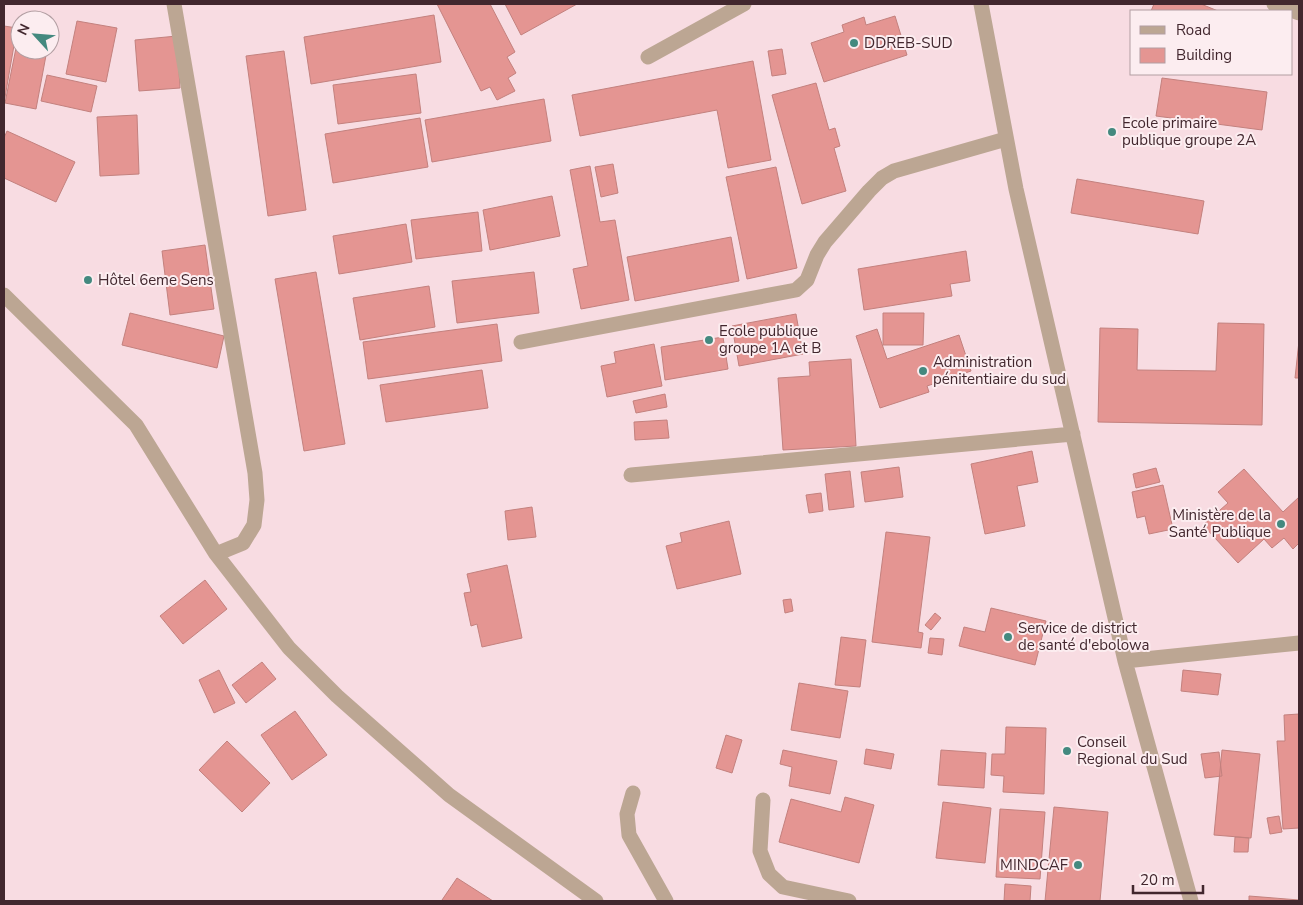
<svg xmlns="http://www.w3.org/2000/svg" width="1303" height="905" viewBox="0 0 1303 905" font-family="'Nunito Sans',sans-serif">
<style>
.building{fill:#e49592;stroke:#c3817e}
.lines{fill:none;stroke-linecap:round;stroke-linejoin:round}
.street{stroke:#bca693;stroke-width:15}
.poi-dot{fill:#44897f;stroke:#fcedf0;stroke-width:2}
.labels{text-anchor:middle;stroke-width:4;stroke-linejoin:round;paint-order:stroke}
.poi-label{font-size:15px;fill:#42272e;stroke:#fcedf0;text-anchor:start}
</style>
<rect width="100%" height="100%" fill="#f8dce2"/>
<!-- building -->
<path class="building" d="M437,4h53l25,48 -8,5 9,16 -8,5 7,13 -18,9 -7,-13 -9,4z
M505,4h72l-56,31z
M1154,4h47l17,7h-67z
M434,15l7,47 -130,22 -7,-47z
M895,16l12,39 -83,27 -13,-39 33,-11 -2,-7 22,-8 2,8z
M77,21l40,7 -11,54 -40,-8z
M4,26l13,2 -13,75z
M20,28v22h27l-11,59 -31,-6z
M177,36l3,52 -41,3 -4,-51z
M782,49l4,25 -14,2 -4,-25z
M284,51l22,159 -38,6 -22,-160z
M753,61l18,99 -43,8 -11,-58 -137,26 -8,-41z
M416,74l5,39 -83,11 -5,-39z
M47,75l50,11 -6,26 -50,-11z
M1162,78l105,14 -5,38 -106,-14z
M816,83l13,47 6,-2 5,18 -6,2 12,43 -44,13 -30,-109z
M544,99l7,42 -119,21 -7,-42z
M137,115l2,59 -39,2 -3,-59z
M420,118l8,49 -95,16 -8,-49z
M7,131l68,31 -19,40 -52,-24v-40z
M613,164l5,29 -17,4 -6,-30z
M590,166l10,56 15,-2 14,80 -48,9 -8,-40 15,-3 -18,-96z
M776,167l21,101 -50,11 -21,-102z
M1077,179l127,22 -6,33 -127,-21z
M552,196l8,40 -70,14 -7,-40z
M478,212l4,39 -66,8 -5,-39z
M406,224l6,38 -73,12 -6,-38z
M731,237l8,44 -104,20 -8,-44z
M205,245l9,64 -44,6 -8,-64z
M966,251l4,30 -20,3 2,12 -88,14 -6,-41z
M316,272l29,172 -41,7 -29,-172z
M534,272l5,41 -82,10 -5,-42z
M429,286l6,41 -75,13 -7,-42z
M130,313l94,23 -7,32 -95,-23z
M883,313h41l-1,32h-40z
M796,314l7,40 -64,12 -7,-40z
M1218,323l46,1 -2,101 -164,-3 2,-94 38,1 -1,41 79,1z
M497,324l5,37 -134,18 -5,-37z
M877,329l10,30 72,-24 12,36 -44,15 2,6 -49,16 -24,-72z
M723,337l5,32 -63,11 -4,-33z
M1299,341v37h-4z
M654,344l8,42 -55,11 -6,-31 15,-3 -2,-11z
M851,359l5,87 -73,4 -5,-72 32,-2 -1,-14z
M482,370l6,38 -102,14 -6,-37z
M665,394l2,13 -31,6 -3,-12z
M667,420l2,18 -34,2 -1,-18z
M1032,451l6,31 -21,4 8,40 -40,8 -14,-70z
M899,467l4,30 -38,5 -4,-30z
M1156,468l4,14 -24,6 -3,-14z
M1244,469l39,43 16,-15v46l-6,6 -9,-11 -12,10 -8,-9 -26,24 -35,-38 25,-22 -10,-11z
M850,471l4,36 -25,3 -4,-36z
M1163,485l10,44 -24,5 -4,-18 -8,2 -5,-26z
M821,493l2,18 -14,2 -3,-18z
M532,507l4,30 -28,3 -3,-29z
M729,521l12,53 -64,15 -11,-43 16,-4 -2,-9z
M886,532l44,5 -12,95 5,1 -2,15 -49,-6z
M507,565l15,73 -40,9 -5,-23 -6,2 -7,-33 7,-1 -4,-18z
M205,580l22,29 -44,35 -23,-28z
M791,599l2,12 -8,2 -2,-13z
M991,608l55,13 -11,44 -76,-19 5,-19 21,5z
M935,613l6,5 -10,12 -6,-5z
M841,637l25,3 -6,47 -25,-2z
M930,638l14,1 -2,16 -14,-2z
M262,662l14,17 -30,24 -14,-18z
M219,670l16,33 -21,10 -15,-33z
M1183,670l38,4 -3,21 -37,-4z
M799,683l49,8 -8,47 -49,-8z
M295,711l32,44 -35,25 -31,-45z
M1299,714v114l-16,1 -6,-88h8l-1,-26z
M1006,727l40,1 -2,66 -41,-2 1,-16 -13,-1 1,-21h13z
M726,735l16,5 -10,33 -16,-5z
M227,741l43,42 -28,29 -43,-42z
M866,749l28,5 -3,15 -27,-5z
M783,750l54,11 -7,33 -41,-8 3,-19 -12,-3z
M941,750l45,3 -2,35 -46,-3z
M1222,750l38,4 -9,84 -37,-3z
M1219,752l3,24 -17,2 -4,-24z
M845,797l29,8 -15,58 -80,-21 12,-43 50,13z
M943,802l48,6 -6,55 -49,-5z
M1054,807l54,5 -8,89h-55z
M1000,809l45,3 -5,67 -44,-2z
M1279,816l3,16 -12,2 -3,-16z
M1235,837l14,1 -1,14h-14z
M457,878l36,23h-48l-3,-1z
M1005,884l26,2 -1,15h-26z
M1249,896l50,4v1h-50z"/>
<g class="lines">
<!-- street -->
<path class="street" d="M174,4l81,469 2,27 -3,25 -11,18 -27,11
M981,4l35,185 109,472 66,240
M1274,4l25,9
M648,57l96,-53
M4,295l132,130 80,129 73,94 48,48 112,99 147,106
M521,342l275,-52 11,-10 10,-25 8,-13 44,-51 13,-13 12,-7 112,-32
M631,475l442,-41
M1125,661l174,-18
M633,793l-6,21 2,21 37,66
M763,800l-3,51 9,23 14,13 66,14"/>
</g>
<!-- markers -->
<g class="poi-dot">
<circle cx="854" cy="43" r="5"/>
<circle cx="1112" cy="132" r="5"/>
<circle cx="88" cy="280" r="5"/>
<circle cx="709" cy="340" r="5"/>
<circle cx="923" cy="371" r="5"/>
<circle cx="1281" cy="524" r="5"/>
<circle cx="1008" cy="637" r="5"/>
<circle cx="1067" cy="751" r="5"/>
<circle cx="1078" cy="865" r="5"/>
</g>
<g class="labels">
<!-- poi labels -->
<g class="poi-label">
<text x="864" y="48">DDREB-SUD</text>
<text x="1122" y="128">Ecole primaire<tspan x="1122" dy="17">publique groupe 2A</tspan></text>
<text x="98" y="285">Hôtel 6eme Sens</text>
<text x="719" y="336">Ecole publique<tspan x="719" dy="17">groupe 1A et B</tspan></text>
<text x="933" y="367">Administration<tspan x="933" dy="17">pénitentiaire du sud</tspan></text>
<text x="1271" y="520" text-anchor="end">Ministère de la<tspan x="1271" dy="17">Santé Publique</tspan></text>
<text x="1018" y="633">Service de district<tspan x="1018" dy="17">de santé d'ebolowa</tspan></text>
<text x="1077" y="747">Conseil<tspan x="1077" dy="17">Regional du Sud</tspan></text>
<text x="1068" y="870" text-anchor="end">MINDCAF</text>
</g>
</g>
<!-- border -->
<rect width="1303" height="905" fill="none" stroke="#42272e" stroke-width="10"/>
<!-- legend -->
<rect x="1130" y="10" width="162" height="65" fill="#fcedf0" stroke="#b29ea2"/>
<rect x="1140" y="26" width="25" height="8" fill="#bca693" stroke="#b29ea2"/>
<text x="1176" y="35" font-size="15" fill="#42272e">Road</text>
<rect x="1140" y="48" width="25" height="15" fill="#e49592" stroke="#b29ea2"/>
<text x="1176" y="60" font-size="15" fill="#42272e">Building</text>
<!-- north arrow -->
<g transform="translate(35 35) rotate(296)"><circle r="24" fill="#fcedf0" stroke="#b29ea2"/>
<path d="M0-4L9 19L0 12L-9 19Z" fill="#44897f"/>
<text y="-8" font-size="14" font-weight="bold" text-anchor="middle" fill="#42272e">N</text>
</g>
<!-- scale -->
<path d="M1133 885v8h70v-8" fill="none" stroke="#42272e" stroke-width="2.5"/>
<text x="1140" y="885" font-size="15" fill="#42272e" stroke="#fcedf0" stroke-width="4" paint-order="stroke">20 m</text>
</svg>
